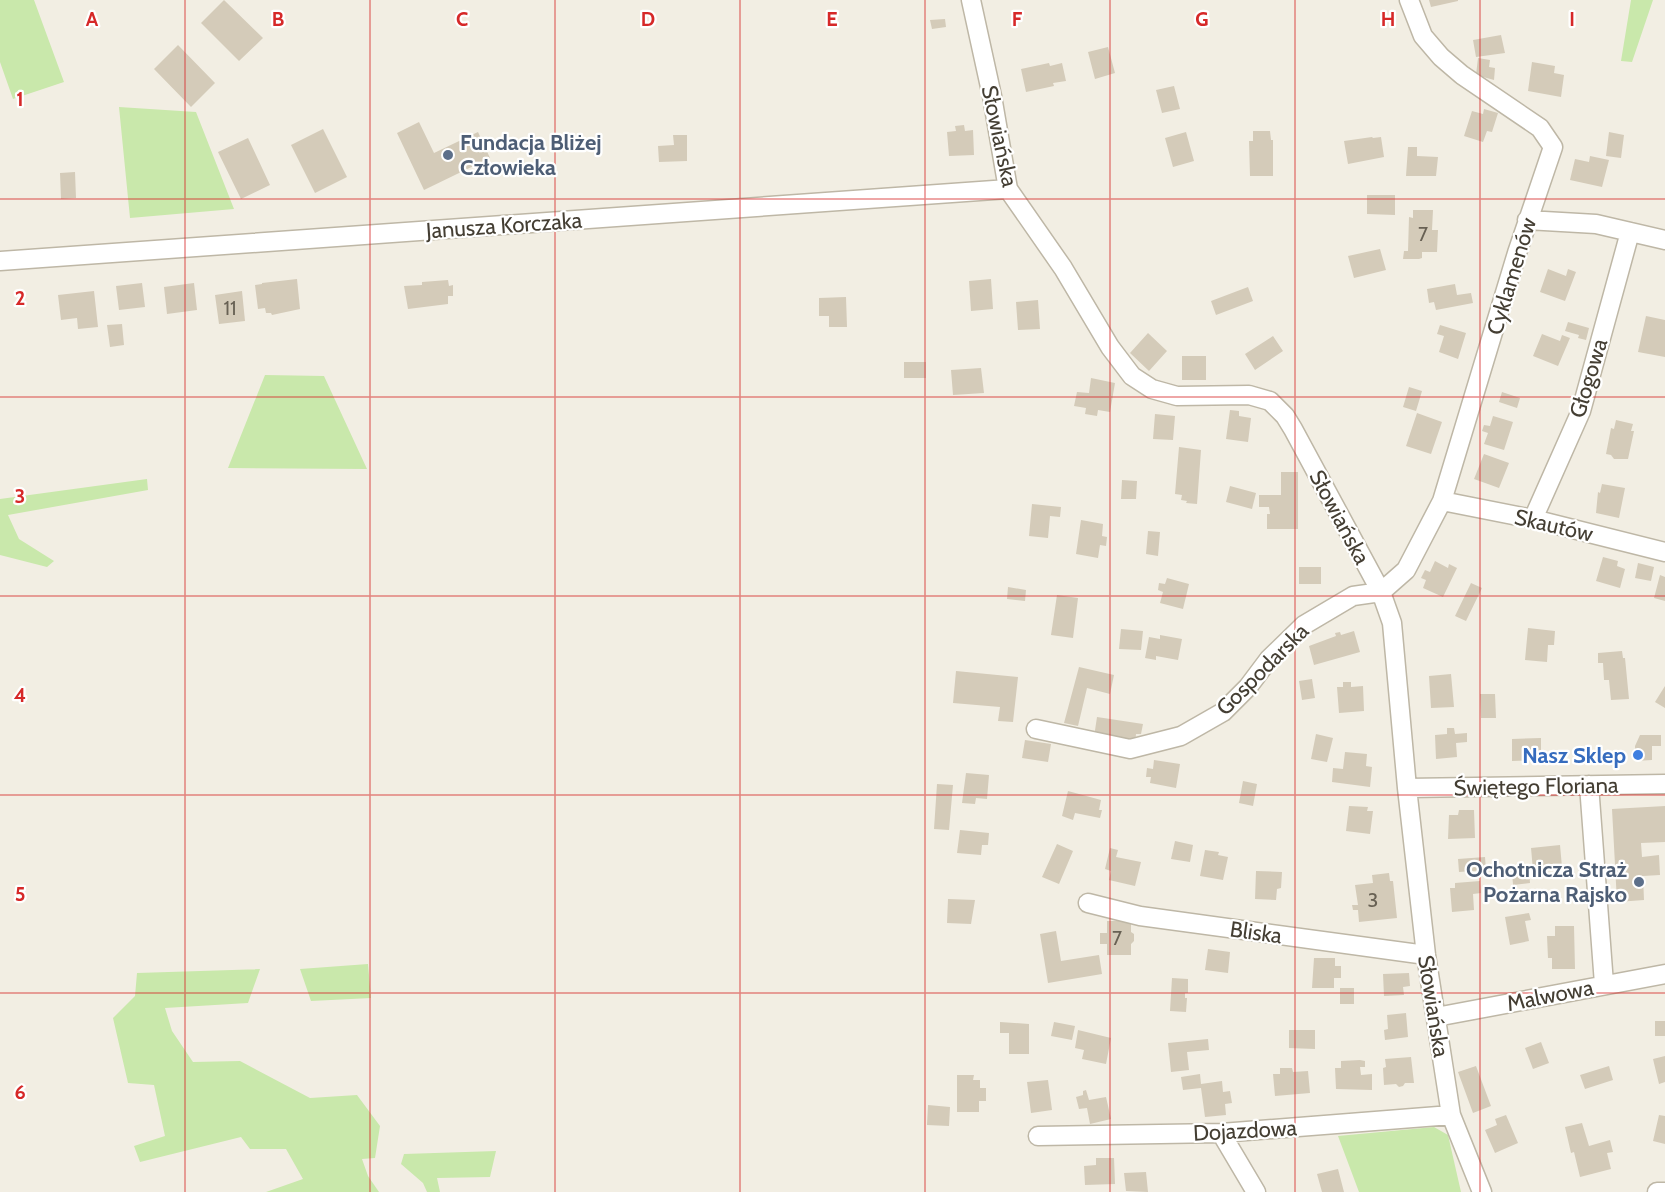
<svg xmlns="http://www.w3.org/2000/svg" width="1665" height="1192" viewBox="0 0 1665 1192" font-family="Cabin,sans-serif">
<style>
.green{fill:#c9e8ab}
.building{fill:#d4cbb9}
.lines{fill:none;stroke-linecap:round;stroke-linejoin:round}
.street-casing{stroke:#beb7a6;stroke-width:21}
.street{stroke:#fff;stroke-width:18}
.grid{fill:none;stroke:#d62828;stroke-width:1.5;stroke-opacity:0.55}
.service-dot{fill:#5c6f8a;stroke:#fff;stroke-width:2}
.shop-dot{fill:#3f7fe0;stroke:#fff;stroke-width:2}
.labels{text-anchor:middle;stroke-width:4.5;stroke-linejoin:round;paint-order:stroke}
.number-label{font-size:20px;fill:#686154}
.street-label{font-size:22px;fill:#443e33;stroke:#fff}
.service-label{font-size:22px;font-weight:bold;fill:#4e5e75;stroke:#fff;text-anchor:start}
.shop-label{font-size:22px;font-weight:bold;fill:#366cbe;stroke:#fff;text-anchor:end}
.grid-label{font-size:20px;text-anchor:middle;font-weight:bold;fill:#d62828;stroke:#fff;stroke-width:4.5;stroke-linejoin:round;paint-order:stroke}
</style>
<rect width="100%" height="100%" fill="#f2eee3"/>
<!-- green -->
<path class="green" d="M0,0h34l30,82 -51,17 -13,-37z
M1631,0h22l-21,62 -11,-1z
M119,107l77,5 38,97 -104,9z
M265,375l59,1 43,93 -139,-1z
M147,479l1,11 -140,25 11,24 35,22 -7,6 -47,-12v-56z
M368,964l3,34 -60,3 -11,-32z
M260,969l-12,34 -83,5 7,23 21,31 47,-1 70,37 47,-3 23,31 -5,32 -13,1 6,17 11,16h-113l37,-13 -17,-30h-36l-9,-12 -101,25 -6,-16 31,-10 -11,-51 -26,-2 -15,-65 22,-22 2,-23z
M1434,1127l14,8 13,57h-102l-21,-56z
M496,1151l-6,26 -53,1 3,14h-13l-4,-9 -22,-19 3,-10z"/>
<!-- building -->
<path class="building" d="M224,0l39,38 -24,23 -38,-38z
M1429,0h29v1l-27,6z
M945,19l1,8 -14,2 -2,-9z
M1501,35l4,18 -29,4 -3,-17z
M178,45l37,38 -24,24 -37,-38z
M1108,47l7,26 -20,6 -7,-27z
M1478,58l12,2 -1,7 6,1 -1,12 -18,-5z
M1532,62l23,4 -1,7 10,2 -3,22 -33,-6z
M1049,63l1,3 12,-3 4,18 -13,2 1,3 -28,6 -5,-23z
M1174,86l6,23 -18,4 -6,-23z
M1484,109l14,4 -6,19 -5,-1 -4,11 -19,-6 8,-25 11,3z
M419,122l15,31 44,-21 12,26 -66,32 -27,-57z
M964,125l1,6 8,-1 1,25 -25,1 -2,-24 9,-1 -1,-5z
M323,129l24,48 -32,16 -24,-48z
M1253,131h17l1,9h2v36h-23l-1,-35h4z
M1186,132l8,29 -21,6 -8,-29z
M1609,132l15,3 -3,23 -15,-2z
M673,135h14v26l-28,1 -1,-16 16,-1z
M1372,137l1,1 8,-1 3,20 -36,7 -4,-23z
M248,138l22,47 -29,14 -23,-47z
M1408,147h9v9l21,1 -2,19h-30z
M1590,156l19,4 -7,27 -32,-7 5,-21 14,3z
M75,172l1,26 -15,1 -1,-26z
M1367,195h28v20l-28,-1z
M1413,210h20l-1,20h6l-1,22h-15v6l-3,1h-16l1,-8h4l1,-34 4,1z
M1380,249l6,21 -32,8 -6,-22z
M1548,269l18,7 2,-7 8,3 -11,29 -25,-9z
M297,279l3,30 -28,6 -1,-2h-5l-1,-5 -7,1 -3,-24 7,-1v-1z
M991,279l2,30 -22,2 -2,-30z
M448,280l1,6 4,-1v11h-5v8l-40,5 -4,-23 18,-1v-3z
M142,283l3,24 -26,3 -3,-24z
M194,283l3,27 -30,4 -3,-27z
M1455,284l2,11 14,-2 2,10 -37,7 -2,-8 -5,1 -2,-14z
M1248,287l5,14 -37,14 -5,-14z
M94,291l4,36 -20,2 -1,-11 -16,2 -3,-25z
M242,291l3,30 -26,3 -4,-29z
M846,297l1,30h-18v-11h-10v-18z
M1038,300l2,29 -22,1 -2,-28z
M1646,316l19,4v37l-27,-5z
M1568,322l21,6 -3,12 -8,-2 1,-3 -14,-4z
M122,324l2,21 -14,2 -3,-22z
M1440,325l26,8 -8,26 -19,-7 5,-16 -7,-2z
M1148,333l19,18 -18,20 -19,-18z
M1542,334l18,7 2,-6 8,3 -12,28 -25,-10z
M1273,336l10,15 -28,19 -10,-16z
M1182,356h24v24h-24z
M904,362h22v16h-22z
M981,368l3,25 -31,2 -2,-25z
M1091,378l24,5 -5,29 -12,-2 -1,6 -12,-2 1,-6 -12,-2 3,-14 12,1z
M1409,387l13,4 -6,20 -13,-4z
M1502,392l18,6 -3,10 -18,-6z
M1230,410l9,1v5l12,2 -3,24 -22,-3z
M1417,413l25,9 -11,32 -25,-8z
M1155,414l20,2 -2,24 -20,-1z
M1493,416l20,6 -9,28 -20,-6 4,-11 -6,-2 2,-6 6,1z
M1616,420l17,4 -2,7h3l-6,28h-14l-3,-4 -5,-1 5,-26 3,1z
M1179,447l22,3 -4,54 -11,-1 1,-2 -6,-1 1,-5 -7,-1z
M1484,454l25,9 -10,25 -25,-9z
M1281,472h17v57h-31v-15h3l-1,-7h-10v-12h22z
M1122,480l15,1 -1,18h-15z
M1602,484l23,4 -6,30 -23,-5 2,-21 2,1z
M1230,486l26,7 -4,16 -26,-7z
M1032,504l29,3 -1,10 -10,-1 -2,22 -19,-2z
M1081,520l22,4 -1,12 5,1 -1,9 -6,-1 -2,13 -22,-4z
M1148,531l12,1 -2,24 -12,-2z
M1603,557l15,4 -1,5 8,3 -5,19 -24,-7z
M1435,561l13,7 1,-4 8,4 -14,29 -20,-9 3,-8 -5,-2 4,-8 5,2z
M1638,563l16,4 -3,14 -16,-3z
M1299,567h22v17h-22z
M1660,575l5,2v24l-11,-3z
M1167,578l22,6 -6,25 -23,-6 3,-11 -5,-2 1,-7 6,1z
M1471,583l11,5 -16,33 -11,-5z
M1008,587l18,3 -1,11 -18,-2z
M1057,595l21,3 -5,40 -22,-3z
M1528,628l27,3 -1,14h-6l-1,17 -22,-2z
M1121,629l22,2 -2,19 -22,-1z
M1354,631l6,21 -46,13 -5,-19 27,-10 -1,-3 5,-1 1,3z
M1160,635l22,4 -4,21 -22,-4v4l-11,-2 4,-21 11,2z
M1622,651l1,7h2l4,41 -18,1 -2,-20h-5l-1,-17h-5v-10z
M1079,667l35,8 -4,19 -23,-6 -9,38 -14,-3z
M956,671l62,6 -5,45 -15,-1 2,-14 -47,-4z
M1451,674l3,33 -23,1 -2,-32z
M1312,679l3,19 -13,2 -3,-19z
M1343,682h8v5l12,-1 1,25 -25,2 -2,-26h6z
M1665,686v22l-10,-6z
M1480,694h15l1,24h-15z
M1097,717l46,7 -2,10h-5l-1,9 -41,-6z
M1447,728h7l1,6 12,-1v9l-11,1 1,14 -21,2 -1,-24 12,-1z
M1316,734l17,4 -6,24 -16,-3z
M1640,735h21v11h-9v14l-17,1v-15z
M1541,738v22l-29,1v-22z
M1025,740l26,4 -3,18 -26,-4z
M1345,752l22,2 -1,12 6,1 -2,20 -38,-5 1,-14 10,1z
M1154,760l26,4 -4,24 -26,-5 1,-6h-5l1,-9 6,1z
M966,773l23,2 -2,24 -11,-1 -1,6 -13,-1z
M1243,781l14,3 -4,22 -14,-3z
M937,784l16,1 -4,45 -15,-1z
M1068,791l33,9 -2,10h3l-2,8 -25,-5 -2,7 -11,-4z
M1349,806l19,1 -1,4h6l-3,23 -24,-3z
M1665,806v36l-24,1 1,14 17,-2 1,20 -17,1 1,24 -27,2 -5,-93z
M1459,810h15l1,28 -27,1 1,-24h9z
M960,830l29,3 -1,12h-6l-1,10 -24,-2z
M1175,841l18,4 -3,17 -19,-3z
M1057,844l16,7 -14,33 -17,-7z
M1560,845l2,22 -29,3 -2,-22z
M1110,848l8,2 -2,7 25,5 -6,24 -26,-6 2,-9 -6,-2z
M1205,850l14,2 -1,3 10,2 -5,23 -23,-4z
M1485,857l1,13 -27,2 -1,-13z
M1529,870l1,13 -17,2 -1,-14z
M1256,871l26,1 -1,16 -4,1 -1,11 -21,-1z
M1389,873l1,8h3l4,37 -38,4 -1,-12h-5l-1,-5h6l-3,-20 18,-2 -1,-8z
M1480,881l1,12 -8,1 1,16 -22,2 -2,-24h5v-5z
M948,899l27,1 -4,24 -24,-1z
M1529,913l2,7 -6,1 4,20 -19,4 -5,-28z
M1107,921h24v11l3,2v7l-3,3v11h-24v-11h-7v-11h7z
M1555,926h19l1,43h-23v-11h-4l-1,-22h8z
M1056,931l5,30 38,-6 3,19 -54,9 -8,-49z
M1208,949l22,3 -2,21 -23,-3z
M1314,958h21v8h6v12h-7v10h-22z
M1409,973l1,13 -7,1 1,8 -20,1 -1,-22z
M1172,978l16,1v14h-3v5h2l-1,14 -16,-1z
M1340,988h14v16h-14z
M1406,1013l2,24 -23,3 -1,-10 4,-1 -1,-14z
M1655,1021h10v15h-10z
M1000,1022l29,2v30h-20v-21h-9z
M1054,1022l21,4 -3,14 -21,-4z
M1078,1030l33,8 -5,26 -24,-5 2,-9 -9,-2z
M1289,1030h26v19l-26,-1z
M1208,1039l1,11 -22,2 2,18 -18,2 -3,-29z
M1541,1042l8,21 -16,6 -8,-21z
M1665,1056v26l-6,2 -6,-25z
M1411,1057l3,26h-9l-2,3 -4,1 -3,-3 -12,1 -1,-17 3,-1 -1,-8z
M1360,1060l5,1v6h-5l1,8 11,-1v16l-36,-1 -1,-21h6v-7z
M1476,1066l15,40 -18,7 -15,-41z
M1609,1066l4,14 -28,9 -5,-14z
M1280,1068h12l1,4 15,-1 2,22 -35,3 -2,-22h7z
M1200,1074l1,10 21,-3 1,11 7,-1 2,12 -7,1 1,11 -21,2 -4,-29 -18,2 -2,-13z
M957,1075h17l-1,5h7v8h6v13h-7v11h-22z
M1048,1080l4,30 -21,3 -4,-31z
M1086,1090l3,10 17,-3 5,22 -21,5 -3,-16 -8,1 -3,-12 7,-2v-4z
M928,1105l22,2 -1,19 -22,-1z
M1506,1115l12,28 -23,10 -10,-23 12,-5 -2,-6z
M1659,1115l6,1v28l-12,-3z
M1582,1123l7,23 21,-6 3,12 -6,1 4,16 -31,8 -6,-25 -3,1 -6,-26z
M1096,1158h18l1,26 -30,1 -1,-19 12,-1z
M1338,1169l6,23h-22l-5,-18z
M1146,1172l2,20 -22,-1 -2,-18z"/>
<g class="lines">
<defs>
<path id="street" d="M971,0l21,96 16,93 55,79 47,79 22,29 20,13 25,7 72,-1 21,6 15,15 8,13 88,163 11,31 15,165 19,167 25,160 31,77
M1527,220l69,4 69,16
M0,261l1008,-72
M1442,501l91,18 132,33
M1533,519l48,-108 49,-179
M1036,729l94,20 51,-13 42,-24 25,-25 21,-28 35,-34 49,-29 28,-4 25,-22 36,-69 75,-248 36,-106 -13,-19 -78,-53 -21,-18 -18,-21 -14,-36
M1589,785l15,199
M1407,788l258,-4
M1088,903l52,13 286,39
M1436,1017l229,-43
M1221,1133l35,59
M1038,1136l183,-3 230,-18
M1657,1192h8"/>
</defs>
<!-- street casing -->
<use href="#street" class="street-casing"/>
<!-- street -->
<use href="#street" class="street"/>
</g>
<!-- grid -->
<path class="grid" d="M185,0v1192M370,0v1192M555,0v1192M740,0v1192M925,0v1192M1110,0v1192M1295,0v1192M1480,0v1192M0,199h1665M0,397h1665M0,596h1665M0,795h1665M0,993h1665"/>
<!-- markers -->
<g class="service-dot">
<circle cx="448" cy="155" r="6"/>
<circle cx="1639" cy="882" r="6"/>
</g>
<circle class="shop-dot" cx="1638" cy="755" r="6"/>
<g class="labels">
<!-- number labels -->
<g class="number-label">
<text x="1423" y="241">7</text>
<text x="230" y="315">11</text>
<text x="1373" y="907">3</text>
<text x="1117" y="945">7</text>
</g>
<!-- street labels -->
<g class="street-label">
<text transform="translate(1000 136) rotate(78)" y="8">Słowiańska</text>
<text transform="translate(504 225) rotate(-4)" y="8">Janusza Korczaka</text>
<text transform="translate(1511 276) rotate(-73)" y="8">Cyklamenów</text>
<text transform="translate(1588 378) rotate(-73)" y="8">Głogowa</text>
<text transform="translate(1340 517) rotate(62)" y="8">Słowiańska</text>
<text transform="translate(1554 525) rotate(13)" y="8">Skautów</text>
<text transform="translate(1262 669) rotate(-45)" y="8">Gospodarska</text>
<text transform="translate(1536 786) rotate(-1)" y="8">Świętego Floriana</text>
<text transform="translate(1256 932) rotate(8)" y="8">Bliska</text>
<text transform="translate(1550 995) rotate(-11)" y="8">Malwowa</text>
<text transform="translate(1434 1006) rotate(81)" y="8">Słowiańska</text>
<text transform="translate(1245 1130) rotate(-3)" y="8">Dojazdowa</text>
</g>
<!-- service labels -->
<g class="service-label">
<text x="460" y="150">Fundacja Bliżej<tspan x="460" dy="25">Człowieka</tspan></text>
<text x="1627" y="877" text-anchor="end">Ochotnicza Straż<tspan x="1627" dy="25">Pożarna Rajsko</tspan></text>
</g>
<!-- shop labels -->
<g class="shop-label">
<text x="1626" y="763">Nasz Sklep</text>
</g>
</g>
<g class="grid-label">
<text x="92" y="26">A</text>
<text x="278" y="26">B</text>
<text x="462" y="26">C</text>
<text x="648" y="26">D</text>
<text x="832" y="26">E</text>
<text x="1017" y="26">F</text>
<text x="1202" y="26">G</text>
<text x="1388" y="26">H</text>
<text x="1572" y="26">I</text>
<text x="20" y="106">1</text>
<text x="20" y="305">2</text>
<text x="20" y="503">3</text>
<text x="20" y="702">4</text>
<text x="20" y="901">5</text>
<text x="20" y="1099">6</text>
</g>
</svg>
